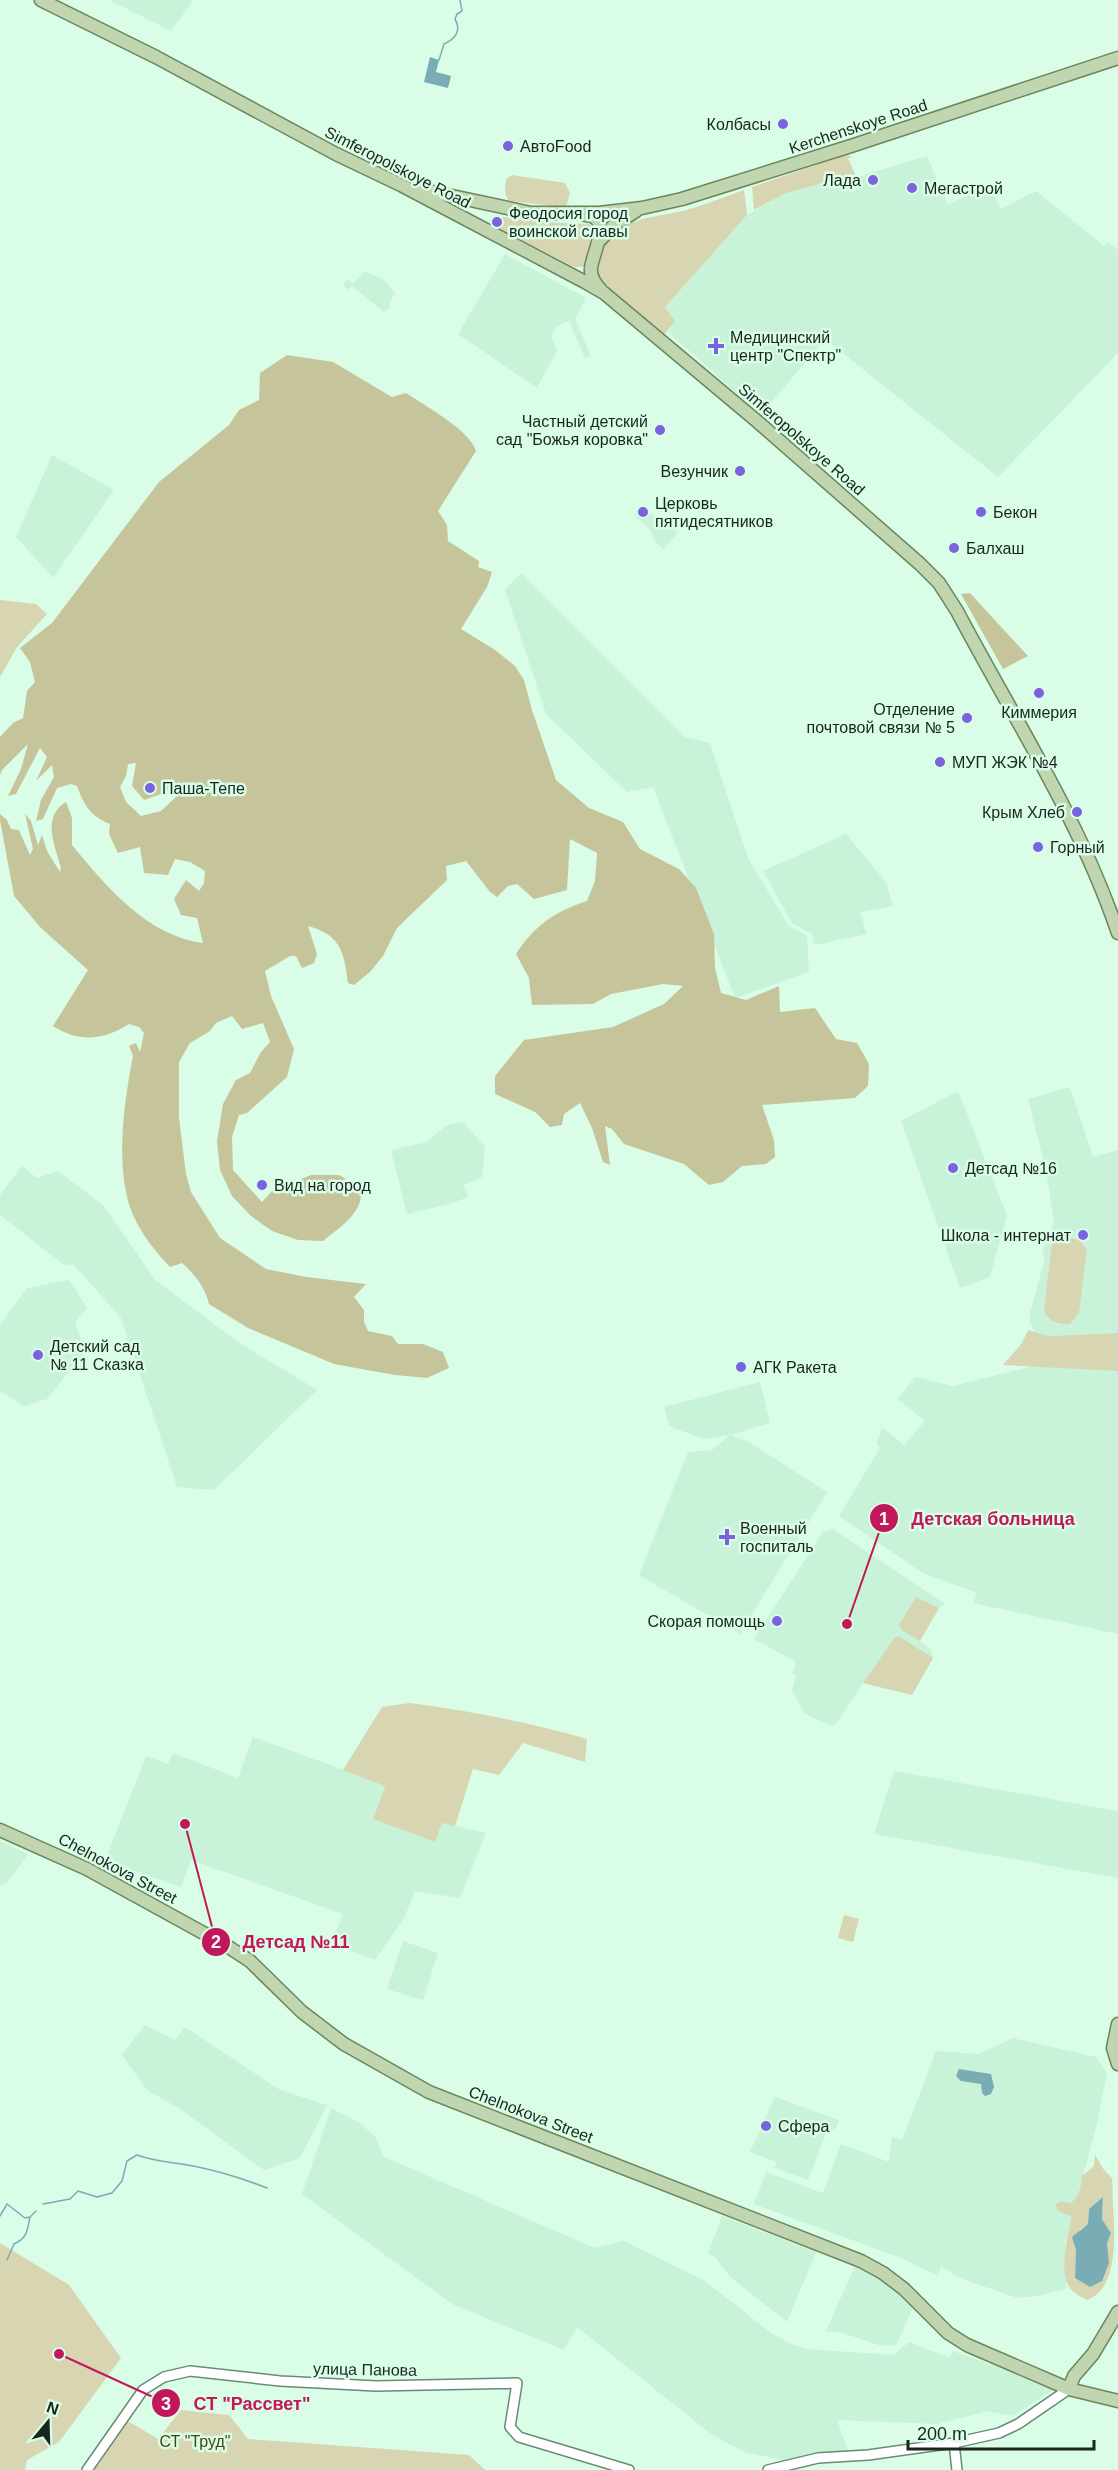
<svg xmlns="http://www.w3.org/2000/svg" width="1118" height="2470" viewBox="0 0 1118 2470" font-family="Arial,sans-serif">
<style>
.built{fill:#c8f3d8}
.green{fill:#d7d5b2;fill-rule:evenodd}
.forest{fill:#c6c49b;fill-rule:evenodd}
.water{fill:#79acb5}
.lines{fill:none;stroke-linecap:round;stroke-linejoin:round}
.stream{stroke:#79acb5;stroke-width:1.5}
.minor-casing{stroke:#6a8a76;stroke-width:12}
.major-casing{stroke:#6b865a;stroke-width:15}
.minor{stroke:#fff;stroke-width:9}
.major{stroke:#c1d5b0;stroke-width:12}
.poi-dot{fill:#7963de;stroke:#d9fde6;stroke-width:2}
.labels{text-anchor:middle;stroke-width:5;stroke-linejoin:round;paint-order:stroke}
.poi-label{font-size:16px;fill:#19261e;stroke:#d9fde6;text-anchor:start}
.street-label{font-size:16px;fill:#19261e;stroke:#d9fde6}
.park-label{font-size:16px;fill:#474412;stroke:#d9fde6}
.leader{fill:none;stroke:#c2185b;stroke-width:2}
.callout-dot{fill:#c2185b;stroke:#d9fde6;stroke-width:2}
.mark-label{font-size:18px;text-anchor:middle;font-weight:bold;fill:#fff}
.callout-label{font-size:18px;text-anchor:middle;font-weight:bold;fill:#c2185b;stroke:#d9fde6;stroke-width:5;stroke-linejoin:round;paint-order:stroke}
</style>
<rect width="100%" height="100%" fill="#d9fde6"/>
<!-- built -->
<path class="built" d="M109,0h82l1,2 -21,29z
M927,156l21,49 40,-22 13,26 35,-18 68,55 4,-4 10,8v103l-120,124 -173,-138 -64,76 -93,-83 7,-11 -10,-14 82,-92 39,-22 69,-19 6,6 -1,-4z
M505,254l81,44 -11,21 16,37 -6,2 -16,-37 -12,5 -6,10 6,15 -20,37 -79,-54z
M365,271l19,9 11,13 -6,11 2,3 -7,5 -32,-26 -3,4 -6,-5 5,-6 5,5z
M52,455l62,35 -61,88 -37,-41z
M643,506l17,16 8,1 10,10 -15,16 -10,-10 -2,-8 -17,-16z
M521,573l164,164 25,6 38,115 41,68 18,10 2,36 -74,26 -82,-211 -26,5 -81,-78 -41,-124z
M846,834l40,48 7,24 -33,6 7,22 -53,11 -2,-11 -20,-11 -29,-52z
M1070,1087l23,70 25,-7v183l-69,3 -11,-1 -8,-12v-10l14,-51 -1,-13 11,-28 -8,-50 -18,-72z
M958,1091l49,124 -17,62 -30,11 -59,-167z
M463,1122l22,25 -3,30 -19,8 5,12 -15,6 -46,11 -16,-64 36,-8 20,-17z
M22,1166l15,12 21,-7 46,35 51,74 83,62 79,48 -103,100 -37,-3 -46,-139 -8,-4 4,-7 -6,-19 -48,-54 -9,1 -64,-50v-20z
M69,1280l18,28 -12,14 10,30 -38,47 -23,7 -24,-15v-66l27,-37z
M1033,1366l85,5v263l-145,-31 4,-10 -54,-20 -84,-57 41,-68 -3,-4 5,-17 22,18 21,-24 -27,-22 17,-22 38,9z
M760,1382l10,41 -39,12 18,7 78,50 -87,142 -101,-59 49,-123 24,-2 18,-15 -27,4 -34,-13 -5,-19z
M833,1529l112,75 -6,4 -19,33 11,8 2,9 -21,37 -49,-12 -28,42 -3,1 -27,-12 -13,-23 4,-15 -4,-2 4,-12 -42,-23 69,-107z
M253,1737l132,48 -12,34 62,23 7,-19 44,10 -26,65 -45,-7 -11,27 -29,42 -43,-17 11,-29 -152,-54 -10,27 -76,-26 41,-105 22,8 5,-11 65,25z
M894,1771l224,40v67l-244,-44z
M0,1841l28,13 -20,28 -8,4z
M403,1941l35,12 -15,47 -36,-11z
M145,2025l30,15 10,-13 95,63 47,15 -27,53 -36,12 -84,-61 -33,-19 -25,-35z
M1013,2038l83,19 11,16 -10,51 -32,119 1,46 -29,7 -20,2 -60,-21 -16,-11 -3,10 -37,-18 -147,-54 12,-32 57,21 18,-49 48,18 3,-25 10,3 34,-89 43,3z
M775,2097l64,23 -3,8 -10,5 -18,47 -33,-12 2,-6 -27,-10z
M331,2108l29,15 16,15 8,19 211,91 29,-7 81,40 66,52 20,11 15,5 88,6 15,-13 41,16 3,-7 103,37 -43,28 -26,-5 -49,13 -101,-4 12,33 -61,8 -44,-9 -33,-18 -134,-107 -13,23 -112,-46 -150,-110z
M722,2216l94,36 -29,70 -57,-45 -15,-20 -7,-3z
M855,2266l37,18 21,23 -17,39 -18,-1 -35,-12 -17,-2z"/>
<!-- green -->
<path class="green" d="M846,155l7,2 -5,1 7,16 -69,19 -32,17 -2,-23z
M512,175l53,8 5,10 -3,11 -4,3 -54,-6c-5,-7 -5,-14 -2,-23z
M744,190l3,25 -82,92 10,14 -10,13h-4l-60,-51c-5,-11 -4,-20 1,-31 14,-37 52,-33 84,-42 19,-5 38,-13 58,-20z
M495,216l44,6 51,2c9,11 1,31 -6,43h-10l-83,-42z
M0,600l36,4 11,10 -30,33 -17,30z
M1067,1237l12,3 8,9 -8,64 -9,11c-11,0 -22,-2 -26,-13l8,-67z
M1028,1330l21,6 69,-3v38l-115,-6 19,-22z
M916,1597l23,11 -19,33 -18,-11 -3,-5z
M895,1637h5l33,21 -21,37 -49,-12z
M410,1703c60,8 119,19 177,36l-2,23 -62,-19 -24,32 -26,-6 -18,57 -13,-3 -7,19 -62,-23 12,-33 -42,-16 39,-63z
M844,1915l15,4 -6,23 -15,-4z
M1095,2155l9,15 8,8c1,10 0,19 1,28 2,32 5,83 -26,94 -7,-4 -15,-7 -19,-15 -8,-15 -1,-51 4,-68l-15,-7 -1,-6 5,-3 10,2c8,-6 10,-17 11,-27l12,-10zM1103,2197l-1,22 9,14 -4,10 2,20 -34,15 1,-28 4,-21 8,-5 1,-15z
M0,2243l69,42 52,73 -62,84 -32,18 -2,10h-25z
M181,2410l48,5 19,24 221,16 16,15h-391l32,-50 32,19z"/>
<!-- forest -->
<path class="forest" d="M287,355l46,7 59,35 14,-4c19,13 64,37 70,58l-38,60 9,14 1,16 31,20 -1,6 14,5 -5,15 -26,42 34,21 20,16 9,14 8,30 24,70 33,28 34,14 17,27 39,20 17,19 18,46 1,34 6,25 25,7 33,-14 1,26 35,-4 21,31 21,4 12,21 -1,22 -13,12 -93,7 12,35 1,17 -9,7 -24,2 -19,16 -14,3 -25,-21 -60,-20 -12,-15 -7,-3 5,39 -7,-3 -11,-34 -12,-25 -16,11 -2,11 -12,2 -15,-15 -40,-18v-18l29,-36 89,-13 51,-23 19,-18 -20,-2 -52,10 -18,10 -61,1 -3,-27 -13,-24c19,-29 38,-42 71,-53l8,-20 2,-28 -27,-14 -3,51 -33,9 -17,-15 -9,2 -11,11 -7,-5 -24,-31 -20,5 1,14 -50,48 -14,28 -13,16 -16,13 -6,-2c-4,-31 -7,-48 -40,-57l9,28 -3,9 -12,5 -6,-12h-6l-25,15 6,25 23,53 -7,28 -40,36 -8,2 -7,22 1,33 29,32 9,-10 40,-17h28l22,13c3,25 -21,39 -38,53l-25,-1 -26,-9 -21,-15 -19,-20 -12,-26 -3,-29 6,-37 13,-24 14,-7 11,-21 9,-10 -7,-19 -21,6 -10,-13 -16,7 -6,8 -20,12 -11,19v56l7,56 5,18 29,46 46,31 40,8 60,7 -12,13 10,13v12l4,9 24,5 6,8h25l20,8 6,16 -22,10 -32,-3 -61,-11 -86,-36 -39,-24c-3,-15 -15,-31 -27,-41l-12,4c-15,-16 -28,-32 -37,-52 -19,-45 -9,-113 0,-159l-4,-10 7,-3 4,9 4,-19 -5,-6 -10,-3c-25,16 -50,19 -76,2l35,-56 -47,-42 -27,-32 -14,-76v-6l7,6 4,9 8,1 11,25 3,-6 -8,-35 6,7 7,24 4,-10 5,16 13,21 1,-4c-6,-23 -20,-51 5,-66l6,16v27c34,41 75,91 131,98l-6,-25 -16,-3 -7,-16 12,-19 13,11 5,-8 1,-12 -15,-9 -15,-3 -7,16 -24,-2 -4,-26 -22,6 -9,-19 1,-10c-20,-8 -26,-19 -33,-38l-6,-2 -14,4 -14,31 -7,2 5,-21 13,-23 -2,-12 -16,16 11,-24 -7,-9 -24,46 -8,2 13,-27 7,-25 -26,26 -2,5v-38l13,-14 10,-5 4,-27 8,-9 -5,-20 -10,-14 32,-25 107,-141 70,-57 10,-15 20,-10 1,-27zM136,763l-4,23 12,14 23,-8 2,-8 8,12 -16,15 -20,5 -15,-14 -6,-15 6,-11 2,-12z
M970,593l58,63 -25,13 -42,-75z"/>
<!-- water -->
<path class="water" d="M430,57l9,3 -3,12 15,4 -3,12 -24,-6z
M959,2069l32,5 3,13 -3,7 -6,2 -3,-3 -1,-9 -20,-3 -5,-5z
M1103,2197l-1,22 9,14 -4,10 2,20 -7,18 -12,6 -15,-9 1,-28 -4,-13 16,-13 1,-15z"/>
<g class="lines">
<!-- stream -->
<path class="stream" d="M439,60l5,-16c11,-5 18,-13 11,-25l2,-5 5,-3 -2,-11
M43,2204l27,-5 8,-8 19,6 15,-4 10,-12 5,-20 10,-6c22,8 39,7 61,12 24,5 46,12 69,21
M0,2216l7,-12 18,14 5,-1 6,-6
M7,2260l7,-16c14,-6 13,-14 16,-27"/>
<defs>
<path id="minor" d="M954,2443l3,27
M87,2470l56,-80 21,-13 26,-6 90,10 96,5 141,-3 -7,44 9,10 110,33
M768,2470l50,-12 50,-3 86,-12 45,-10 19,-9 51,-35"/>
<path id="major" d="M41,0l115,57 180,97 65,31 184,97 19,11 154,129 162,142 19,19 18,28c56,106 122,207 161,322
M419,189l112,24h68l43,-5 40,-9 169,-53 267,-88
M585,215c29,1 7,39 6,53 -1,9 4,16 10,22
M600,240l15,-16 21,-13
M0,1830l87,39 140,77 23,15 52,51 42,32 85,48 432,169 22,12 21,16 44,44 19,12 102,44 49,12
M1118,2024l-5,24 5,16
M1069,2389l5,-13 19,-22 25,-42"/>
</defs>
<!-- minor casing -->
<use href="#minor" class="minor-casing"/>
<!-- major casing -->
<use href="#major" class="major-casing"/>
<!-- minor -->
<use href="#minor" class="minor"/>
<!-- major -->
<use href="#major" class="major"/>
</g>
<!-- markers -->
<g class="poi-dot">
<circle cx="783" cy="124" r="6"/>
<circle cx="508" cy="146" r="6"/>
<circle cx="873" cy="180" r="6"/>
<circle cx="912" cy="188" r="6"/>
<circle cx="497" cy="222" r="6"/>
<path d="M713 337h6v6h6v6h-6v6h-6v-6h-6v-6h6z"/>
<circle cx="660" cy="430" r="6"/>
<circle cx="740" cy="471" r="6"/>
<circle cx="643" cy="512" r="6"/>
<circle cx="981" cy="512" r="6"/>
<circle cx="954" cy="548" r="6"/>
<circle cx="1039" cy="693" r="6"/>
<circle cx="967" cy="718" r="6"/>
<circle cx="940" cy="762" r="6"/>
<circle cx="150" cy="788" r="6"/>
<circle cx="1077" cy="812" r="6"/>
<circle cx="1038" cy="847" r="6"/>
<circle cx="953" cy="1168" r="6"/>
<circle cx="262" cy="1185" r="6"/>
<circle cx="1083" cy="1235" r="6"/>
<circle cx="38" cy="1355" r="6"/>
<circle cx="741" cy="1367" r="6"/>
<path d="M724 1528h6v6h6v6h-6v6h-6v-6h-6v-6h6z"/>
<circle cx="777" cy="1621" r="6"/>
<circle cx="766" cy="2126" r="6"/>
</g>
<g class="labels">
<!-- poi labels -->
<g class="poi-label">
<text x="771" y="130" text-anchor="end">Колбасы</text>
<text x="520" y="152">АвтоFood</text>
<text x="861" y="186" text-anchor="end">Лада</text>
<text x="924" y="194">Мегастрой</text>
<text x="509" y="219">Феодосия город<tspan x="509" dy="18">воинской славы</tspan></text>
<text x="730" y="343">Медицинский<tspan x="730" dy="18">центр "Спектр"</tspan></text>
<text x="648" y="427" text-anchor="end">Частный детский<tspan x="648" dy="18">сад "Божья коровка"</tspan></text>
<text x="728" y="477" text-anchor="end">Везунчик</text>
<text x="655" y="509">Церковь<tspan x="655" dy="18">пятидесятников</tspan></text>
<text x="993" y="518">Бекон</text>
<text x="966" y="554">Балхаш</text>
<text x="955" y="715" text-anchor="end">Отделение<tspan x="955" dy="18">почтовой связи № 5</tspan></text>
<text x="1039" y="718" text-anchor="middle">Киммерия</text>
<text x="952" y="768">МУП ЖЭК №4</text>
<text x="162" y="794">Паша-Тепе</text>
<text x="1065" y="818" text-anchor="end">Крым Хлеб</text>
<text x="1050" y="853">Горный</text>
<text x="965" y="1174">Детсад №16</text>
<text x="274" y="1191">Вид на город</text>
<text x="1071" y="1241" text-anchor="end">Школа - интернат</text>
<text x="50" y="1352">Детский сад<tspan x="50" dy="18">№ 11 Сказка</tspan></text>
<text x="753" y="1373">АГК Ракета</text>
<text x="740" y="1534">Военный<tspan x="740" dy="18">госпиталь</tspan></text>
<text x="765" y="1627" text-anchor="end">Скорая помощь</text>
<text x="778" y="2132">Сфера</text>
</g>
<!-- street labels -->
<g class="street-label">
<text transform="translate(858 126) rotate(-18)" y="6">Kerchenskoye Road</text>
<text transform="translate(398 167) rotate(27)" y="6">Simferopolskoye Road</text>
<text transform="translate(802 439) rotate(41)" y="6">Simferopolskoye Road</text>
<text transform="translate(118 1868) rotate(28)" y="6">Chelnokova Street</text>
<text transform="translate(531 2114) rotate(21)" y="6">Chelnokova Street</text>
<text transform="translate(365 2369) rotate(1)" y="6">улица Панова</text>
</g>
<!-- park labels -->
<g class="park-label">
<text x="195" y="2447">СТ "Труд"</text>
</g>
</g>
<!-- callouts -->
<path class="leader" d="M847 1624L884 1518M185 1824L216 1942M59 2354L166 2403"/>
<g class="callout-dot">
<circle cx="847" cy="1624" r="6"/>
<circle cx="185" cy="1824" r="6"/>
<circle cx="59" cy="2354" r="6"/>
<circle cx="884" cy="1518" r="15"/>
<circle cx="216" cy="1942" r="15"/>
<circle cx="166" cy="2403" r="15"/>
</g>
<g class="mark-label">
<text x="884" y="1525">1</text>
<text x="216" y="1948">2</text>
<text x="166" y="2410">3</text>
</g>
<g class="callout-label">
<text x="993" y="1525">Детская больница</text>
<text x="296" y="1948">Детсад №11</text>
<text x="252" y="2410">СТ "Рассвет"</text>
</g>
<!-- north arrow -->
<g transform="translate(48 2422) rotate(19)" stroke="#d9fde6" stroke-width="4.5" paint-order="stroke">
<path d="M0-4.5L10 22L0 15L-10 22Z" fill="#19261e"/>
<text y="-9" font-size="16" font-weight="bold" text-anchor="middle" fill="#19261e">N</text>
</g>
<!-- scale -->
<path d="M908 2440v9h186v-9" fill="none" stroke="#19261e" stroke-width="3"/>
<text x="917" y="2440" font-size="18" fill="#19261e" stroke="#d9fde6" stroke-width="4.5" paint-order="stroke">200 m</text>
</svg>
